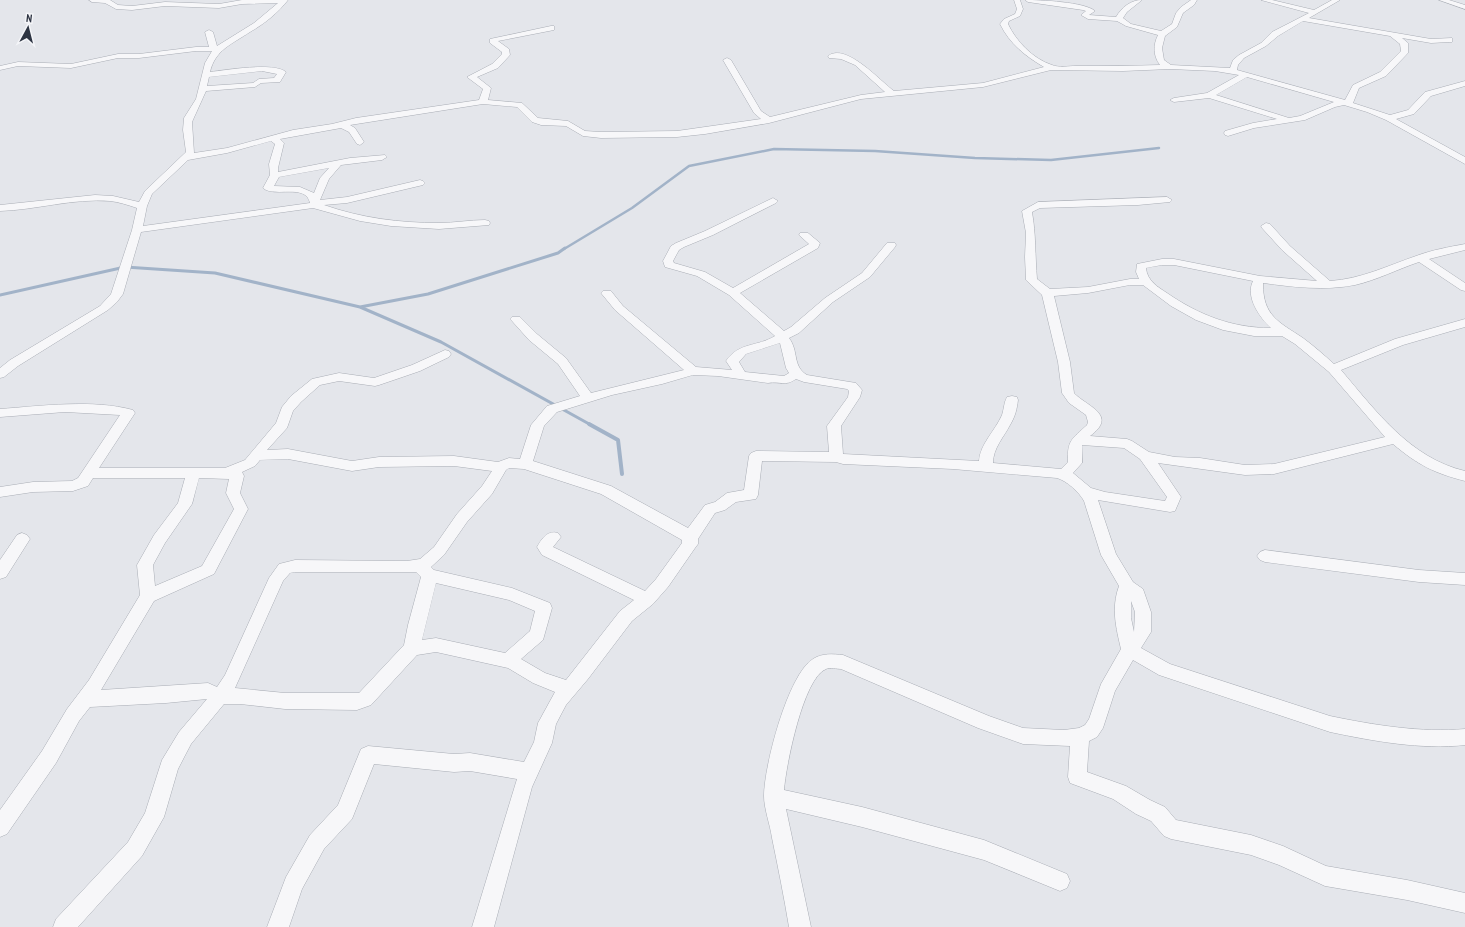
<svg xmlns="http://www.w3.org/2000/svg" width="1465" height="927" viewBox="0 0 1465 927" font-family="'PT Sans Narrow',sans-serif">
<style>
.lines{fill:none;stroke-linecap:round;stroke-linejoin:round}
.stream-far2{stroke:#a2b3c8;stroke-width:2.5}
.stream-far1{stroke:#a2b3c8;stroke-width:3}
.stream{stroke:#a2b3c8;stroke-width:4}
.minor-casing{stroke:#a9adb5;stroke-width:1}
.minor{fill:#f7f7f9;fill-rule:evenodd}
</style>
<rect width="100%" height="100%" fill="#e4e6eb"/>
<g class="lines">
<!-- stream-far2 -->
<path class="stream-far2" d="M564,249l68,-41 57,-42 85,-17 101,2 100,7 76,2 108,-12"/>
<!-- stream-far1 -->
<path class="stream-far1" d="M0,295l125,-28 90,6 145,34 68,-13 130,-41 7,-5
M360,307l81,35 150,83"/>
<!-- stream -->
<path class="stream" d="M589,424l29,16 4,34"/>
<defs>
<path id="minor" d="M89,0h21l8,5 14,1 33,-4 54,2 23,-4h46c-10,13 -24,24 -38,32 -18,12 -35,18 -40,40 16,-2 64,-10 76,0l-6,10 -19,1 -6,4 -49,4 -14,31 2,31 33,-5 66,-18 39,-6 24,-6 123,-18 4,-11 -16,-12 25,-13 10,-10v-2l-12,-9v-4l61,-13h3v4l-56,11 11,8 1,6 -12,13 -21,9 14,11 -3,12 34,3 16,15 30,3 17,10 16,1 76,-1 84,-12 -7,-6 -31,-53 4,-2 4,2 30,51 9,6 91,-22 24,-3 -30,-27 -14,-6 -12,-1 -1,-2c18,-14 53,26 66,35l89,-8 61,-16c-19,-11 -34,-23 -44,-43l4,-5 11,-5 2,-5 -3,-9h6l3,9 -3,7 -11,5 -1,3c8,17 25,35 44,41 7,3 17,1 24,1 28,0 56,0 84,-1 -7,-9 -7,-20 -2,-30l-32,-9 -9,-5 -29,-2 -7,-4 5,-4 -3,-1 -55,-8 -3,-2c15,0 60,2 70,11l-6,4 27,2c6,-10 15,-17 26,-17l-15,12 -4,6 8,6 30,7 11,-7 4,-11 5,-6 10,-7h6l-3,5 -11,8 -6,14 -12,9 -3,12 2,12 7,5 59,3 3,-8 6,-5 22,-12 11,-11 37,-19 -48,-13h11l42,10 18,-10h8l-31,18 122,21 21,-1v4h-3l-18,1 -29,-5 6,5v10l-22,23 -27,12 -6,15 37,12 18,-5 17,-18 40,-11v5l-34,10 -17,18 -18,5 69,38v7l-79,-44 -19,-8 -23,-7 -9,2 -30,13 -51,8 -26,8 -3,-1 -1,-2 1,-2 28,-8 24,-4 -68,-21 -35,4 -4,-2 4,-2 33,-5 32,-18 -24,-4 -45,-2 -47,2 -72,-1 -68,17 -122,12 -92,24 -64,11 -28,3 -76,1 -18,-2 -17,-10 -25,-1 -9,-3 -15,-15 -34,-3 -133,21 5,3 9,14 -4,3 -3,-1 -8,-12 -8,-4 -61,11 4,4 -6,25v4l72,-14 35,-3 2,2 -5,3 -41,5 -12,14 -9,21 27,-3 73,-17 3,1 2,2 -2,2 -76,18 -23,2c37,13 76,18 115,18 15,0 31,-3 46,-3l4,1 1,2 -1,2 -50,4 -48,-3 -31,-5 -47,-13 -172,24 -18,62 -6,8 -9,8 -90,56 -14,11 -4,1v-10l10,-8 90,-54 11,-12 21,-64 5,-22c-9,-3 -18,-6 -27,-7 -37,-3 -74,9 -110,10v-6l95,-10 18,1 26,6 6,-11 41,-39 -3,-22 1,-12 12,-19 9,-36 7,-12h-16l-57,7h-21l-47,10 -53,-2 -18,4v-4l18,-4 53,2 47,-10h21l57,-7h13l-4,-15 4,-2 4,2 4,14 37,-23 24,-20 -36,1 -23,4 -54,-2 -33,4 -16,-1 -11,-6 -13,-1zM1303,21l87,15 10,8 1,7 -21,21 -27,13 -8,15 -108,-30 1,-5 6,-7 22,-12 12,-10zM262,71l15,3 -3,4 -15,1 -6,4 -46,3 2,-9zM1247,77l87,25 -34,14 -11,2 -73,-23zM271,141l4,3 -6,20 1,11 -7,13c11,10 43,-5 47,15l-167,23 4,-20 5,-12 36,-34 39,-7zM329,168l-9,10 -6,15 -14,-6 -26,-1 5,-9z
M1439,0h10l16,5v4z
M1167,197l5,3 -2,2 -32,3 -98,3 -8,4c4,22 3,44 5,67l13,10 38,-2 42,-8h9l-3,-7 1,-8 25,-5h12l86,17 57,5 -35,-31 -20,-22 -1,-2 5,-3 4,1 20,22 40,35c31,-2 57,-15 86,-25 16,-6 33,-9 49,-12v6l-36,9 36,24v8l-4,-1 -42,-28c-21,7 -42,18 -64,23 -30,6 -62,2 -92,-2v1c0,32 16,38 40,54 11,8 21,17 31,26l61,-25 70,-20v8l-62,18 -62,25c35,41 69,88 124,101v10c-31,-8 -47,-16 -72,-37l-119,30 -29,1 -87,-12 23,34 -6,14 -5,1 -72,-12 18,54 17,28 10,7 8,23v20l-10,16 29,16 160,52c43,9 92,17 135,13v16c-43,5 -92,-4 -135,-13l-171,-57 -26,-15 -18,31 -12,37 -6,9 -8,4 -2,31 39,14 24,14 15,7 11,13 75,15 32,11 43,20 81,14 58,13v20l-58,-13 -82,-14 -46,-21 -28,-10 -80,-16 -7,-3 -13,-15 -15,-7 -23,-15 -43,-16 -2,-6 2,-31 -47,-2 -45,-16 -137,-59c-4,0 -11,-2 -15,0 -23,9 -40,97 -42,121l78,17 122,33 83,34 3,7 -3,7 -7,3 -76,-31 -122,-33 -76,-18 25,118h-22c-5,-30 -11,-60 -17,-89 -2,-14 -8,-29 -8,-42 0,-30 24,-122 49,-137 9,-6 20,-5 30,-4l146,61 34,12 41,2 15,-2 6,-3 4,-6 12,-35 20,-35c-5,-21 -10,-41 -2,-63l-18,-31 -17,-54c-5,-9 -17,-20 -27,-23l-104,-9 -110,-5 -7,-2 -74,-1 -4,34 -2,4 -20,3 -11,8 -10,3 -17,26v5l-3,4 -27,39 -15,17 -21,17 -44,58 -22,26 -10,19 -4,19 -20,44 -38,140h-22l45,-148 -47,-8 -16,1 -80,-8 -22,55 -28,30 -22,40 -13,38h-22l19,-50 24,-42 28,-30 23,-56 7,-3 86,8 16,-1 54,9 10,-20 4,-19 17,-31 -22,-9 -25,-15 -72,-16 -19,3 -46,50 -14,5 -72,-1 -45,-5h-16l-33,40 -13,25 -14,48 -22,39 -64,71h-25l3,-8 72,-77 17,-29 17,-53 17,-28 28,-33 -41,4 -76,4 -11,14 -23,42 -49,71 -7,3v-27l42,-59 25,-42 22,-29 51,-85 -3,-30 17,-30 24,-32 7,-25h-92l-5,8 -15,5 -40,1 -33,5v-10l33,-5 39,-1 6,-3 42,-63 -55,-3 -65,5v-8c41,-3 93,-10 133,1l2,3 -36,55h126l20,-8 31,-37 6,-16 9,-11 21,-17 27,-6 35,5 38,-13 33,-15 4,1 2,3 -2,3 -29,14 -41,14 -4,1 -36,-5 -19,4 -19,17 -8,9 -6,17 -20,22 21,-1 64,12 27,-4 75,-1 44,6 11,-4 11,1 11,-34 16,-19 33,-10 -22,-32 -29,-24 -17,-19 -2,-2 2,-2h8l17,17 29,24 25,35 93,-23 -69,-60 -14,-17 2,-2h8l12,15 73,61 36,3 -6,-9c13,-19 31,-14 49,-25l-46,-41 -32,-19 -32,-9 -2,-6 8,-15 5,-3 29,-12 68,-33 5,3 -2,2 -63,32 -29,12 -5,3 -6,11 1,2 31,9 28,16 76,-44 -10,-9 1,-2h8l12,10 -2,5 -78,45 44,38 7,-4 34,-29 37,-25 25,-30h8l1,2 -1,2 -25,30 -37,25 -34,31 -10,5c10,13 3,28 18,37l49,8 6,7 -2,7 -19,29 2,28 136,7c1,-17 16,-30 23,-46 2,-6 2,-13 5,-18l5,-1 5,1 1,3c-1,9 -3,17 -8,25 -6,12 -17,23 -17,38l68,6 7,-7c-1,-22 4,-23 19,-37l1,-3 -2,-7 -17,-12 -7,-10 -4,-31 -16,-67 -16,-15 -1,-23 1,-24 -4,-22 16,-9zM1162,265h12l79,16c-8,16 7,37 18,47 -39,0 -72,-13 -104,-35 -9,-6 -20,-12 -21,-25zM1130,285h13l28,21 25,14 27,10 31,6h28l13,8 34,28 56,65 -111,27 -29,1 -45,-7 -25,-1 -26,-5 -17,-11 -5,-2 -37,-3c29,-21 -4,-30 -16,-43l-4,-31 -16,-66 34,-3zM780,343l6,25 3,5 -5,3 -39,-4 -6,-10 7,-8zM693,375l25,1 50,7c13,-2 16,4 28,-4l8,3 43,7 2,2 -1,6 -21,29 2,26 -73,-1 -5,2 -2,3 -5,34 -17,3 -12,9 -10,3 -17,23 -77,-42 -78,-25 11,-35 13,-14 55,-17 50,-11zM1082,445l42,3 16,11 27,38 -2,4 -60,-9 -14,-4 -18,-15 9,-10zM288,459l64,12 27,-4 75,-1 38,5 -10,15 -25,28 -23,33 -14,12 -13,2 -112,-1 -16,4 -10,14 -44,97 -8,12 -9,-4 -107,7 53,-89 60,-27 34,-65 -8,-16 4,-17 -2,-4 13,-6 5,-6zM509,468l15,1 77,25 81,46v3l-26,36 -11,12 -92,-44 8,-10 -3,-4c-10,-3 -16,5 -21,14l5,8 92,45 -14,11 -54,69 -21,-7 -24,-14 22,-19 9,-32 -2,-5 -38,-15 -78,-18 -3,-3 13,-12 23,-33 25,-28 14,-24zM199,478l30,1 -3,14 8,16 -32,57 -47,20 -2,-21 12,-22 27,-39zM295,572h121l5,5 -13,48 -4,20 -45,48h-74l-50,-5 48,-107 7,-8zM436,583l73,17 26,11 -5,20 -25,22 -69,-15 -14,2zM1131,601l4,11 -1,20 -3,-14z
M22,533l5,2 3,4 -24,38 -6,2v-19l17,-25z
M1265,550l154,20 46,3v12l-46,-3 -154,-20 -5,-2 -3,-4 3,-4z"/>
</defs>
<!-- minor casing -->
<use href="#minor" class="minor-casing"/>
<!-- minor -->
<use href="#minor" class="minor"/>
</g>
<!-- north arrow -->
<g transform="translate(28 28) rotate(7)" stroke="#f4f5f8" stroke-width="3" paint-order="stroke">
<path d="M0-3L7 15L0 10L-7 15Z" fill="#2d3442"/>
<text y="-6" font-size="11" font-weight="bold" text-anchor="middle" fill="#2d3442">N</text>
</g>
</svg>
